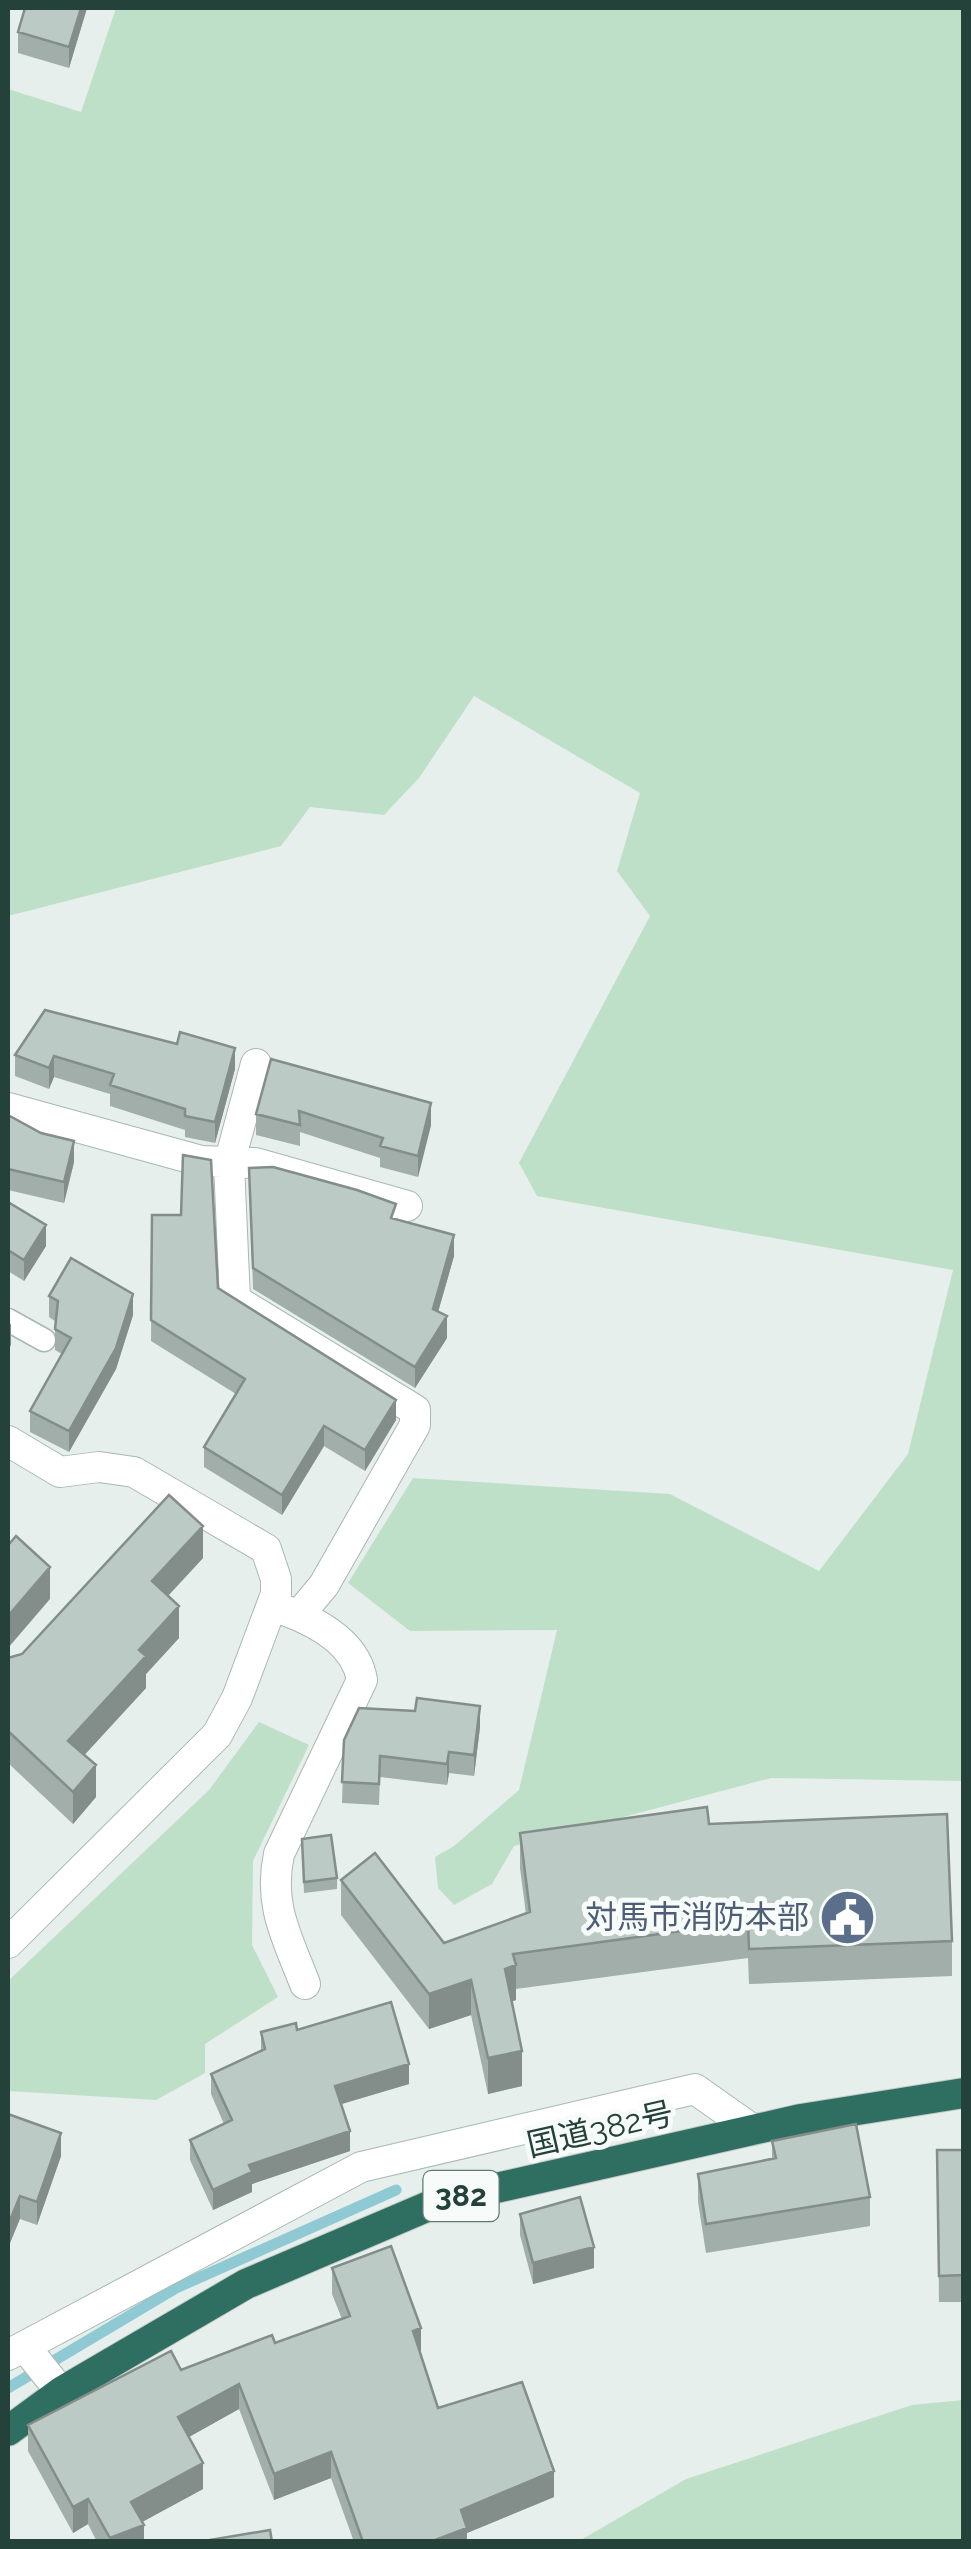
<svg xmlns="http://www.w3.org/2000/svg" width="971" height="2549" viewBox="0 0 971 2549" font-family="Raleway,'Noto Sans JP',sans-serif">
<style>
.green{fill:#bfe0c8}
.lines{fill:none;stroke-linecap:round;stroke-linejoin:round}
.stream{stroke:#8ec9d4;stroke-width:11}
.lane-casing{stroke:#a8b8b2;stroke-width:25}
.street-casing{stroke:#a8b8b2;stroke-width:32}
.highway-casing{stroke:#c2cac8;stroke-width:32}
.lane{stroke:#fff;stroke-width:22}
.street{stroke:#fff;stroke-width:30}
.highway{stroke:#2f6f62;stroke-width:30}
.wall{fill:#a1aea9}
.shaded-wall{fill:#838d89}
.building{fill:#bbcac4;stroke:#838d89;stroke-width:2.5}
.labels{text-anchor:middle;stroke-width:10;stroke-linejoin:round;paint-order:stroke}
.shield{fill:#f7fbf9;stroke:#637a73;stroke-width:2.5}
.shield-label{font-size:30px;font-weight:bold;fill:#24423a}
.service-label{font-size:32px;fill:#4e5e75;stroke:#f7fbf9;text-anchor:end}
.street-label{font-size:32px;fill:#24423a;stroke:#f7fbf9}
</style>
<rect width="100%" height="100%" fill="#e6efeb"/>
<!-- green -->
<path class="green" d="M116,8h847v1773l-192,-3 -257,68 -22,38 -38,21 -16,-17 -3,-31 19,-11 65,-56 38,-160 -147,1 -62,-48 65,-105 257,16 149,77 89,-117 45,-184 -416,-74 -18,-33 131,-247 -33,-45 23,-78 -166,-97 -55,82 -35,37 -74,-8 -29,39 -273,70v-827l73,23z
M259,1722l50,23 -56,116 -1,84 26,52 -73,47v29l-49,27 -148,-9v-110l201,-191z
M963,2400v141h-384l107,-62 226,-74z"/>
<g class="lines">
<!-- stream -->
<path class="stream" d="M8,2388l168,-100 220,-98"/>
<defs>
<path id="lane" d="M8,1320l36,20"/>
<path id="street" d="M256,1064l-27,100 6,136 180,110v15l-91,160 -25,30
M8,1108l193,53 54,2 152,43
M8,1441l52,31 39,-5 35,5 132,77 10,30v15l-39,104 -20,37 -209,208
M284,1610c33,12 72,33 78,70l-83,174c-11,51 8,83 26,130
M26,2348l35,44
M8,2355l353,-188 334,-78 58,41"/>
<path id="highway" d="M8,2431l53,-39 185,-108 197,-84 358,-81 163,-26"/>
</defs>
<!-- lane casing -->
<use href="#lane" class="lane-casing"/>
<!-- street casing -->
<use href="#street" class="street-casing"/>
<!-- highway casing -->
<use href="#highway" class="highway-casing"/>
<!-- lane -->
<use href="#lane" class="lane"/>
<!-- street -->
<use href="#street" class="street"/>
<!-- highway -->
<use href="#highway" class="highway"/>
</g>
<!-- wall -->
<path class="wall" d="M25,8h62l-18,60 -51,-15v-21z
M45,1010l190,59 -20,74 -30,-6v-7l-75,-24v-12l-56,-17 -5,12 -34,-13v-21z
M271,1059l160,66 -13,52 -38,-10v-9l-80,-26v14l-44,-11v-21z
M8,1115l66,47 -10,41 -56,-13z
M249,1168l147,51 58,37 -16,56 9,26 -32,50 -162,-99z
M8,1202l38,44 -22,35 -16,-10z
M152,1215l66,73 178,132 -31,51 -41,-25 -42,69 -78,-48v-20l32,-53 -85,-53z
M49,1296l84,19 -17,54 -47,83 -39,-20v-21l32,-57 -7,-4v-29l-6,-4z
M203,1558l-35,38 11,42 -33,36v14l-62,67 12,42 -23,27 -65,-61v-105l14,-4z
M480,1727l-6,49 -25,-3 -2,12 -67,-8 -1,28 -37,-2 2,-63z
M709,1824l243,117v35l-203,8 -1,-26 -232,31v11l-4,1 10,85 -34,8 -17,-79 -42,14 -88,-114v-35l103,63 82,-29 -6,-46v-35z
M302,1839l35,39v11l-33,4z
M297,2030l112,54 -68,20 9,47 -98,33v8l-39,18 -23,-50v-20l34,-16 -13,-30v-20l50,-23v-19z
M8,2114l53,42 -24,69 -17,-6z
M772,2141l98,56v29l-164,27 -8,-51v-28l74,-15z
M937,2150h27v152h-25z
M520,2214l74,54 -61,16 -13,-49z
M332,2268l88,86 18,54 116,89 -87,36v9h-113l-23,-64 -57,22 -35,-91 -50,28 14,52 -61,33 2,20h-47l-9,-18 -15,9 -45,-82v-26l153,-55 94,-27 67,-24 -10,-25z"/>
<!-- shaded-wall -->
<path class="shaded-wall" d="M81,8h6l-18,60v-21z
M10,1004v21l-2,3v-21z
M235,1048v21l-20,74v-21z
M54,1056v21l-5,12v-21z
M431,1103v22l-13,52v-21z
M74,1141v21l-10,41v-21z
M46,1225v21l-22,35v-21z
M454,1235v21l-21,74v-21z
M133,1294v21l-17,54 -47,83v-21z
M447,1316v22l-32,50v-21z
M11,1323v22l-3,5v-21z
M396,1400v20l-31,51v-21z
M324,1426v20l-42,69v-20z
M203,1526v32l-51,55v-32z
M50,1567v32l-42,49v-32z
M179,1606v32l-33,36v14l-78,85v-32l71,-91z
M480,1706v21l-6,49v-21z
M449,1752v21l-2,12v-21z
M96,1765v32l-23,27v-32z
M516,1965v35l-11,4v-35z
M471,1980v35l-42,14v-35z
M522,2051v35l-34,8v-36z
M409,2064v20l-74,22v-20z
M350,2131v20l-98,33v8l-39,18v-20l36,-25z
M61,2133v23l-24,69v-23z
M20,2196v23l-12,29v-23z
M594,2247v21l-61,16v-21z
M421,2328v25l-8,-22z
M239,2384v25l-61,34v-26z
M331,2452v26l-57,22v-26z
M203,2463v26l-72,39v-26z
M554,2471v26l-87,36v9h-37l31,-32z
M88,2499v25l-15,9v-26z
M144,2525v17h-34v-4z"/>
<!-- building -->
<path class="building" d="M25,8h56l-12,39 -51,-15z
M45,1010l132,34 3,-12 55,16 -20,74 -30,-6v-7l-75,-24 4,-11 -60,-18 -5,12 -34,-13z
M271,1059l160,44 -13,53 -38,-10 3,-8 -84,-27 1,14 -44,-11z
M8,1115l33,18 33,8 -10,41 -56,-13z
M183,1155l28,5 7,128 178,112 -31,50 -41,-24 -42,69 -78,-48 41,-68 -94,-59 1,-105h29z
M273,1167l84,23 39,14 -5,14 63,17 -21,74 14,7 -32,51 -162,-99 -4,-100z
M8,1202l38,23 -22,35 -16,-10z
M71,1258l62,36 -17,54 -47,83 -39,-20 41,-73 -16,-9 3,-28 -9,-5z
M169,1495l34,31 -51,55 27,25 -40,44 7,6 -78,85 28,24 -23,27 -65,-61v-73l14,-4z
M16,1536l34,31 -42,49v-75l2,2z
M417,1698l63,8 -6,49 -25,-3 -2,12 -67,-8 -1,28 -37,-2 2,-42 15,-32 56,3z
M707,1807l2,17 238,-10 5,127 -203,8 -1,-27 -235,32 3,11 -11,4 17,82 -34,7 -17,-78 -42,14 -88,-114 34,-27 69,90 86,-31 -10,-79z
M331,1835l6,43 -33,4 -2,-43z
M391,2002l18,62 -74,22 15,45 -101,34 3,7 -39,18 -23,-50 42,-20 -21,-46 54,-25 -4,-17 35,-9 1,7z
M8,2114l53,19 -24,69 -17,-6 -12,29z
M856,2124l14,73 -164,27 -8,-50 78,-16 -4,-17z
M937,2150h27v125l-25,1z
M580,2197l14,50 -61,16 -13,-49z
M391,2246l30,82 -8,3 25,77 84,-26 32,89 -93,39 6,18 -37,14h-67l-32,-90 -57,22 -35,-90 -61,33 25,46 -72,39 13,23 -34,13 -22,-39 -15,8 -45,-82 143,-74 10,19 91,-35 3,8 75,-27 -18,-48z
M270,2530l2,12h-74z"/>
<!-- icons -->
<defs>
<symbol id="civic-disc" viewBox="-11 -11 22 22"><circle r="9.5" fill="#5c6f8a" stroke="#f7fbf9"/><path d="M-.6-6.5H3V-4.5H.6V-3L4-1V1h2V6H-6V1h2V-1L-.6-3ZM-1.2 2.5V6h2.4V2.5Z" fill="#fff"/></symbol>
</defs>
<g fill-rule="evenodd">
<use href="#civic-disc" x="816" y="1886" width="63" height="63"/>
</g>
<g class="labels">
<!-- shield labels -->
<rect class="shield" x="423.5" y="2171" width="75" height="50" rx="8"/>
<g class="shield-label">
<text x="461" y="2206">382</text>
</g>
<!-- service labels -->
<g class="service-label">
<text x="809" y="1928">対馬市消防本部</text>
</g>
<!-- street labels -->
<g class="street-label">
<text transform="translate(600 2129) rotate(-13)" y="11">国道382号</text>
</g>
</g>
<!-- border -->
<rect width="971" height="2549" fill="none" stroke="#24423a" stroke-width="20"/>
</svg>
